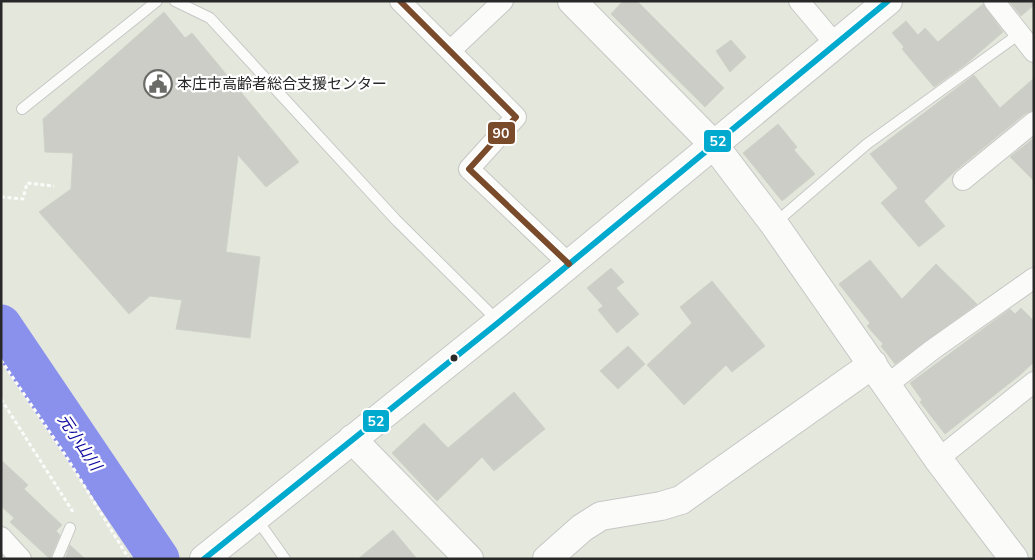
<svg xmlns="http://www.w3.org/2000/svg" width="1035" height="560" viewBox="0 0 1035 560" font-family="'Nunito Sans','Noto Sans JP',sans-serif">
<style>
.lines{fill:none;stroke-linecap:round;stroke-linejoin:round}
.river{stroke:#8a91ed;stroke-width:41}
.building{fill:#cbcdc6;stroke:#cfd2c8}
.lane-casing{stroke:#c7c7c6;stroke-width:12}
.street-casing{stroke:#c7c7c6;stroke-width:22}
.secondary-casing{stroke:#c7c7c6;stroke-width:30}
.path{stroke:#fbfbfa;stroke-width:3;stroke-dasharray:4 2.5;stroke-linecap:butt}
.lane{stroke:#fbfbfa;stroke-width:10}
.street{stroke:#fbfbfa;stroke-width:20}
.secondary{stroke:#fbfbfa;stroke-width:28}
.bus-1-casing{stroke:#fff;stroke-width:10}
.bus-2-casing{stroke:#fff;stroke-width:10}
.bus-1{stroke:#00a9ce;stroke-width:6}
.bus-2{stroke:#7a4b2a;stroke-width:6}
.bus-dot{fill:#282828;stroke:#fff;stroke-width:2}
.labels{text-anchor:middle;stroke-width:4.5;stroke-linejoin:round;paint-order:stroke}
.poi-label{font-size:15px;fill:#282828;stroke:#fff;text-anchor:start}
.water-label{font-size:16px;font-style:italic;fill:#0b079c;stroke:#fff}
.line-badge{stroke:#fff;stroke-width:2}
.badge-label{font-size:14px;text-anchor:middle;font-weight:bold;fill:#fff}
</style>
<rect width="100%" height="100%" fill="#e4e7dc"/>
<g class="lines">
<!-- river -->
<path class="river" d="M1,325l158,234"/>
</g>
<!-- building -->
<path class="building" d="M623,1h14l87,87 -19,19 -94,-93z
M1009,1h25v4l-13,11z
M983,4l20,28 -37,32 -32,23 -32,-38 2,-2 -12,-14 14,-12 12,14 7,-7 13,14z
M164,12l21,26 7,-5 107,129 -33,25 -28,-32 -12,97 34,5 -10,81 -74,-9 6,-29 -32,-4 -21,18 -90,-102 32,-23 2,-36 -28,-1 -2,-33z
M731,40l15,17 -16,15 -14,-21z
M974,75l26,33 34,-30v32l-8,3 -71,58 -31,30 21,25 -26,21 -38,-44 17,-15 -28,-34z
M778,124l19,23 -3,3 21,24 -33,27 -39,-48z
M1034,138v43l-24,-24z
M870,260l32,39 34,-35 41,40 -82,60 -14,-18 2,-2 -16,-18 3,-3 -31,-39z
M611,268l13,14 -8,6 23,26 -22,19 -19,-23 5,-4 -16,-18z
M712,281l53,65 -33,26 -6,-7 -42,40 -37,-40 45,-42 -12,-16z
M1021,308l13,13v41l-14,13 -75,59 -25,-32 2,-2 -12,-17 100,-74 5,5z
M628,346l17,18 -27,25 -18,-18z
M514,392l31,37 -51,42 -12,-14 -45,44 -45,-48 32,-30 24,25z
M1,460l27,25 -4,4 38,36 -6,6 4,4 -10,24 -40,-37 4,-4 -13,-12z
M393,530l24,29h-59z
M70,545l15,14h-20z"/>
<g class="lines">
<defs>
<path id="lane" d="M175,1l35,17 186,202 102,101
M22,109l135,-108
M775,223l92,-79 152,-110
M256,518l29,41
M57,559l13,-31"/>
<path id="street" d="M400,1l116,116 -47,52 100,95
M799,1l37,44
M994,1l40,51
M450,51l53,-50
M963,180l71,-58
M887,385l45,-35 102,-72
M938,459l96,-77
M1,537l20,22"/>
<path id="secondary" d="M572,1l142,144 60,79 164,235 76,100
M352,439l117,120
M204,559l295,-237 389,-321
M547,559l35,-31 19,-12 60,-10 20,-6 192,-136"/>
</defs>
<!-- lane casing -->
<use href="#lane" class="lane-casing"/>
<!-- street casing -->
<use href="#street" class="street-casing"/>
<!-- secondary casing -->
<use href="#secondary" class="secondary-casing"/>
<!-- path -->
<path class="path" d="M1,197l22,2 4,-16 27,3
M1,360l65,96 63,103
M1,399l72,113"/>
<!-- lane -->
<use href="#lane" class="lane"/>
<!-- street -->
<use href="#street" class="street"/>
<!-- secondary -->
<use href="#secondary" class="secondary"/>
<defs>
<path id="bus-1" d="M204,559l295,-237 389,-321"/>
<path id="bus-2" d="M400,1l116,116 -47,52 100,95"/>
</defs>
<!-- bus-1 casing -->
<use href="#bus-1" class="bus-1-casing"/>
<!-- bus-2 casing -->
<use href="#bus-2" class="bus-2-casing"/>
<!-- bus-1 -->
<use href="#bus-1" class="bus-1"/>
<!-- bus-2 -->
<use href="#bus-2" class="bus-2"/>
</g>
<!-- icons -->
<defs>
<symbol id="civic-ring" viewBox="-11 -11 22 22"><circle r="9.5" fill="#fff" stroke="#6a6b67" stroke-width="1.5"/><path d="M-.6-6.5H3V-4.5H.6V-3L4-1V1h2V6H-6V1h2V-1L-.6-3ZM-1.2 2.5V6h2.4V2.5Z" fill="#6a6b67"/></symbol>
</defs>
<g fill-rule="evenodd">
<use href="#civic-ring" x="142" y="68" width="32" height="32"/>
</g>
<!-- markers -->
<circle class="bus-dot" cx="454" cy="358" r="4.5"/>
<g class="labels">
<!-- poi labels -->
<g class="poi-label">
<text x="177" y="89">本庄市高齢者総合支援センター</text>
</g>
<!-- water labels -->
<g class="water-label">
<text transform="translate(80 442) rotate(56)" y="6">元小山川</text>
</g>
</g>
<g class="line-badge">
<rect x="487" y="121" width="29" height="24" rx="5" fill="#7a4b2a"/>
<rect x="703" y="129" width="29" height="24" rx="5" fill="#00a9ce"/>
<rect x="362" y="409" width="28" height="24" rx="5" fill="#00a9ce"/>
</g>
<g class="badge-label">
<text x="501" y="138">90</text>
<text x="718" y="146">52</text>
<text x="376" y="426">52</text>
</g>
<!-- border -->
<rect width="1035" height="560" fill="none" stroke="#282828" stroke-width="5"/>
</svg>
